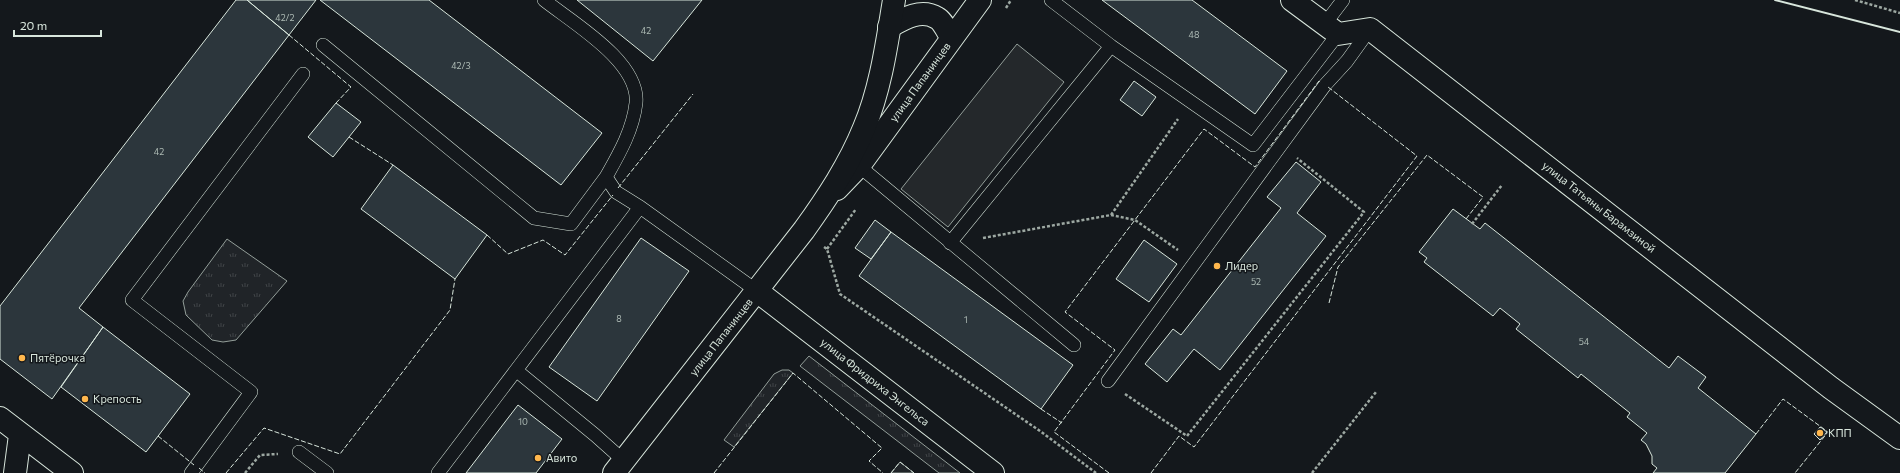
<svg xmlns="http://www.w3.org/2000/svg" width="1900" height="473" viewBox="0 0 1900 473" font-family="Commissioner,sans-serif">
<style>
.grass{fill:url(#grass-tufts);stroke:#939e99}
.parking{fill:#24282b;stroke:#939e99}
.building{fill:#2c363c;stroke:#d8e6dc}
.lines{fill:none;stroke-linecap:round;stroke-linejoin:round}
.service-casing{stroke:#d8e6dc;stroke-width:14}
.minor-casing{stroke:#d8e6dc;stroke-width:24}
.tertiary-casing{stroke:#d8e6dc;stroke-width:24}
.path{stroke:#9da8a2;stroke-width:2.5;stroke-dasharray:3 2;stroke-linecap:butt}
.service{stroke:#14181c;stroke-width:13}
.minor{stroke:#14181c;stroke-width:22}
.tertiary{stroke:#14181c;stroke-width:22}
.fence{stroke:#d8e6dc;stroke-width:1;stroke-dasharray:5 2;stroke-linecap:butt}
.wall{stroke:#d8e6dc;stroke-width:2}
.poi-dot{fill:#ffb74d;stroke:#14181c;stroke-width:1.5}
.labels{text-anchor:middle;stroke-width:3;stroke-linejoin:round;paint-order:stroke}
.number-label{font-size:9px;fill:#adbab4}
.street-label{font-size:11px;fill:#d8e6dc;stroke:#14181c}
.poi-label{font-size:11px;fill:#d8e6dc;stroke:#14181c;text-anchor:start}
</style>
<defs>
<pattern id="grass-tufts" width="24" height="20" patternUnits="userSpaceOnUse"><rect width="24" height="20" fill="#202428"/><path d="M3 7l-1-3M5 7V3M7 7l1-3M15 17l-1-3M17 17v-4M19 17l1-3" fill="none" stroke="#404447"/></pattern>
</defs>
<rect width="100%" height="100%" fill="#14181c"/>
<!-- grass -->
<path class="grass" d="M227,239l60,42 -51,59 -13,2 -11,-2 -26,-25 -3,-14 5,-9z
M809,356l151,117h-21l-139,-107z
M782,370h7l4,3 -59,74 -10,-7 50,-66z
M900,462l14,11h-23z"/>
<!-- parking -->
<path class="parking" d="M1017,44l47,38 -116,145 -47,-38z"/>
<!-- building -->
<path class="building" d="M236,0h11l42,35 -210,273 24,19 -51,72 -52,-40v-53z
M247,0h69l-27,35z
M320,0h109l173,133 -41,52z
M577,0h125l-49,61z
M1102,0h90l95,71 -32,43z
M1134,81l22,16 -14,19 -22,-16z
M336,103l25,19 -28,35 -25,-20z
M1296,162l25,20 -24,31 29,23 -106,134 -26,-21 -27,33 -22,-18 28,-35 8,6 100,-127 -14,-11z
M393,165l94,70 -32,44 -94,-70z
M1453,209l27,20 5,-6 184,145 9,-12 28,21 -8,11 58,46 -31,39h-72l4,-5 -5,-4v-8l-6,-12 -5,-4 6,-7 -20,-16 3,-4 -49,-39 -3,4 -62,-49 4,-5 -20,-16 -7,8 -69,-54 3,-4 -8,-6z
M875,220l16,12 -20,27 -16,-11z
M891,232l182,133 -32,44 -182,-133z
M641,238l48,33 -92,130 -48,-34z
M1144,240l33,24 -28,38 -33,-23z
M103,327l87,67 -44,58 -85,-65z
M518,405l44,34 -26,34h-70z
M1820,427l7,5 -7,8 -6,-6z"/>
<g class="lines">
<defs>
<path id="service" d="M1051,0l60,46 142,99 85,-111
M1324,25l19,-25
M323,45l211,173 37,6 35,-47
M859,166l215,179
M640,207l117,84
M950,243l161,-197
M517,371l78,64 28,25
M1108,381l217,-296 22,-24 23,-32
M299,452l28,21
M191,473l60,-81 -119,-92 171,-226
M438,473l202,-266 -24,-15 -10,-15c13,-23 27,-47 30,-74 4,-41 -63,-80 -92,-103"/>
<path id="minor" d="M1292,0l46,34 32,-5 461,359 69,50
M889,27c14,-8 32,-19 48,-9 6,3 11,15 15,20
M837,189l22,-23 121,-166
M0,418l72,55
M15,473l5,-38"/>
<path id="tertiary" d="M757,291l236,182
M614,473l190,-243c23,-32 45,-65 60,-102 17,-40 23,-86 30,-128"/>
</defs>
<!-- service casing -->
<use href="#service" class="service-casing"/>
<!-- minor casing -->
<use href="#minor" class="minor-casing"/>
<!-- tertiary casing -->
<use href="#tertiary" class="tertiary-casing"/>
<!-- path -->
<path class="path" d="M1855,0l45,13
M1006,8l5,-8
M1111,215l67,-96
M1472,224l30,-39
M983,238l128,-23 24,5 43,30
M824,247l3,2 13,45 200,137 56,42
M827,249l29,-40
M1125,394l62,42 177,-224 -67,-54
M245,473l15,-18 18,-1
M1312,473l64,-81"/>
<!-- service -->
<use href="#service" class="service"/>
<!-- minor -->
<use href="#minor" class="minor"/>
<!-- tertiary -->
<use href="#tertiary" class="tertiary"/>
<!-- fence -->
<path class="fence" d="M289,35l62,52 -15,16
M349,137l44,28
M618,188l75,-94
M487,235l21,19 35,-14 22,15 48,-60
M1329,303l9,-36 89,-112 56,42 -17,22
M1041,409l21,14
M1756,434l27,-35 45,33 -33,41
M158,436l36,29
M199,468l6,5
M226,473l38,-45 76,26 110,-144 5,-31
M714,473l79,-100 89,75 -13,13 14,12
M891,473l9,-11 14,11
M1109,473l-55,-41 61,-82 -50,-38 139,-183 51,38 64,-86 2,2
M1151,473l28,-37 15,11 223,-291 -89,-69"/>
<!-- wall -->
<path class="wall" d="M1775,0l125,32"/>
</g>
<!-- markers -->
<g class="poi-dot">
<circle cx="1217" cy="266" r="4"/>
<circle cx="22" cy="358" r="4"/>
<circle cx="85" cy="399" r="4"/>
<circle cx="1820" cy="433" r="4"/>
<circle cx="538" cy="458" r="4"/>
</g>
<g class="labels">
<!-- number labels -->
<g class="number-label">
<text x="285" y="21">42/2</text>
<text x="646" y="34">42</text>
<text x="1194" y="38">48</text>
<text x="461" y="69">42/3</text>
<text x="159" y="155">42</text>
<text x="1256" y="285">52</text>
<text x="619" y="322">8</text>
<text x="966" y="323">1</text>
<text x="1584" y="345">54</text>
<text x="523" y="425">10</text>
</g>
<!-- street labels -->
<g class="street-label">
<text transform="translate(920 82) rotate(-54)" y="4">улица Папанинцев</text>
<text transform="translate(1599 207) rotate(38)" y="4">улица Татьяны Барамзиной</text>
<text transform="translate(721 337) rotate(-52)" y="4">улица Папанинцев</text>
<text transform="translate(875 382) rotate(38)" y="4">улица Фридриха Энгельса</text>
</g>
<!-- poi labels -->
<g class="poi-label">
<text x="1225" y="270">Лидер</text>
<text x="30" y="362">Пятёрочка</text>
<text x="93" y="403">Крепость</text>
<text x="1828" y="437">КПП</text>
<text x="546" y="462">Авито</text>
</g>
</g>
<!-- scale -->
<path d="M14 30v6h87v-6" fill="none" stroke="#d8e6dc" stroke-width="2"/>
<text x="20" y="30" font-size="12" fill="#d8e6dc" stroke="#14181c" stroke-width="3" paint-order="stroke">20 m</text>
</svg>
